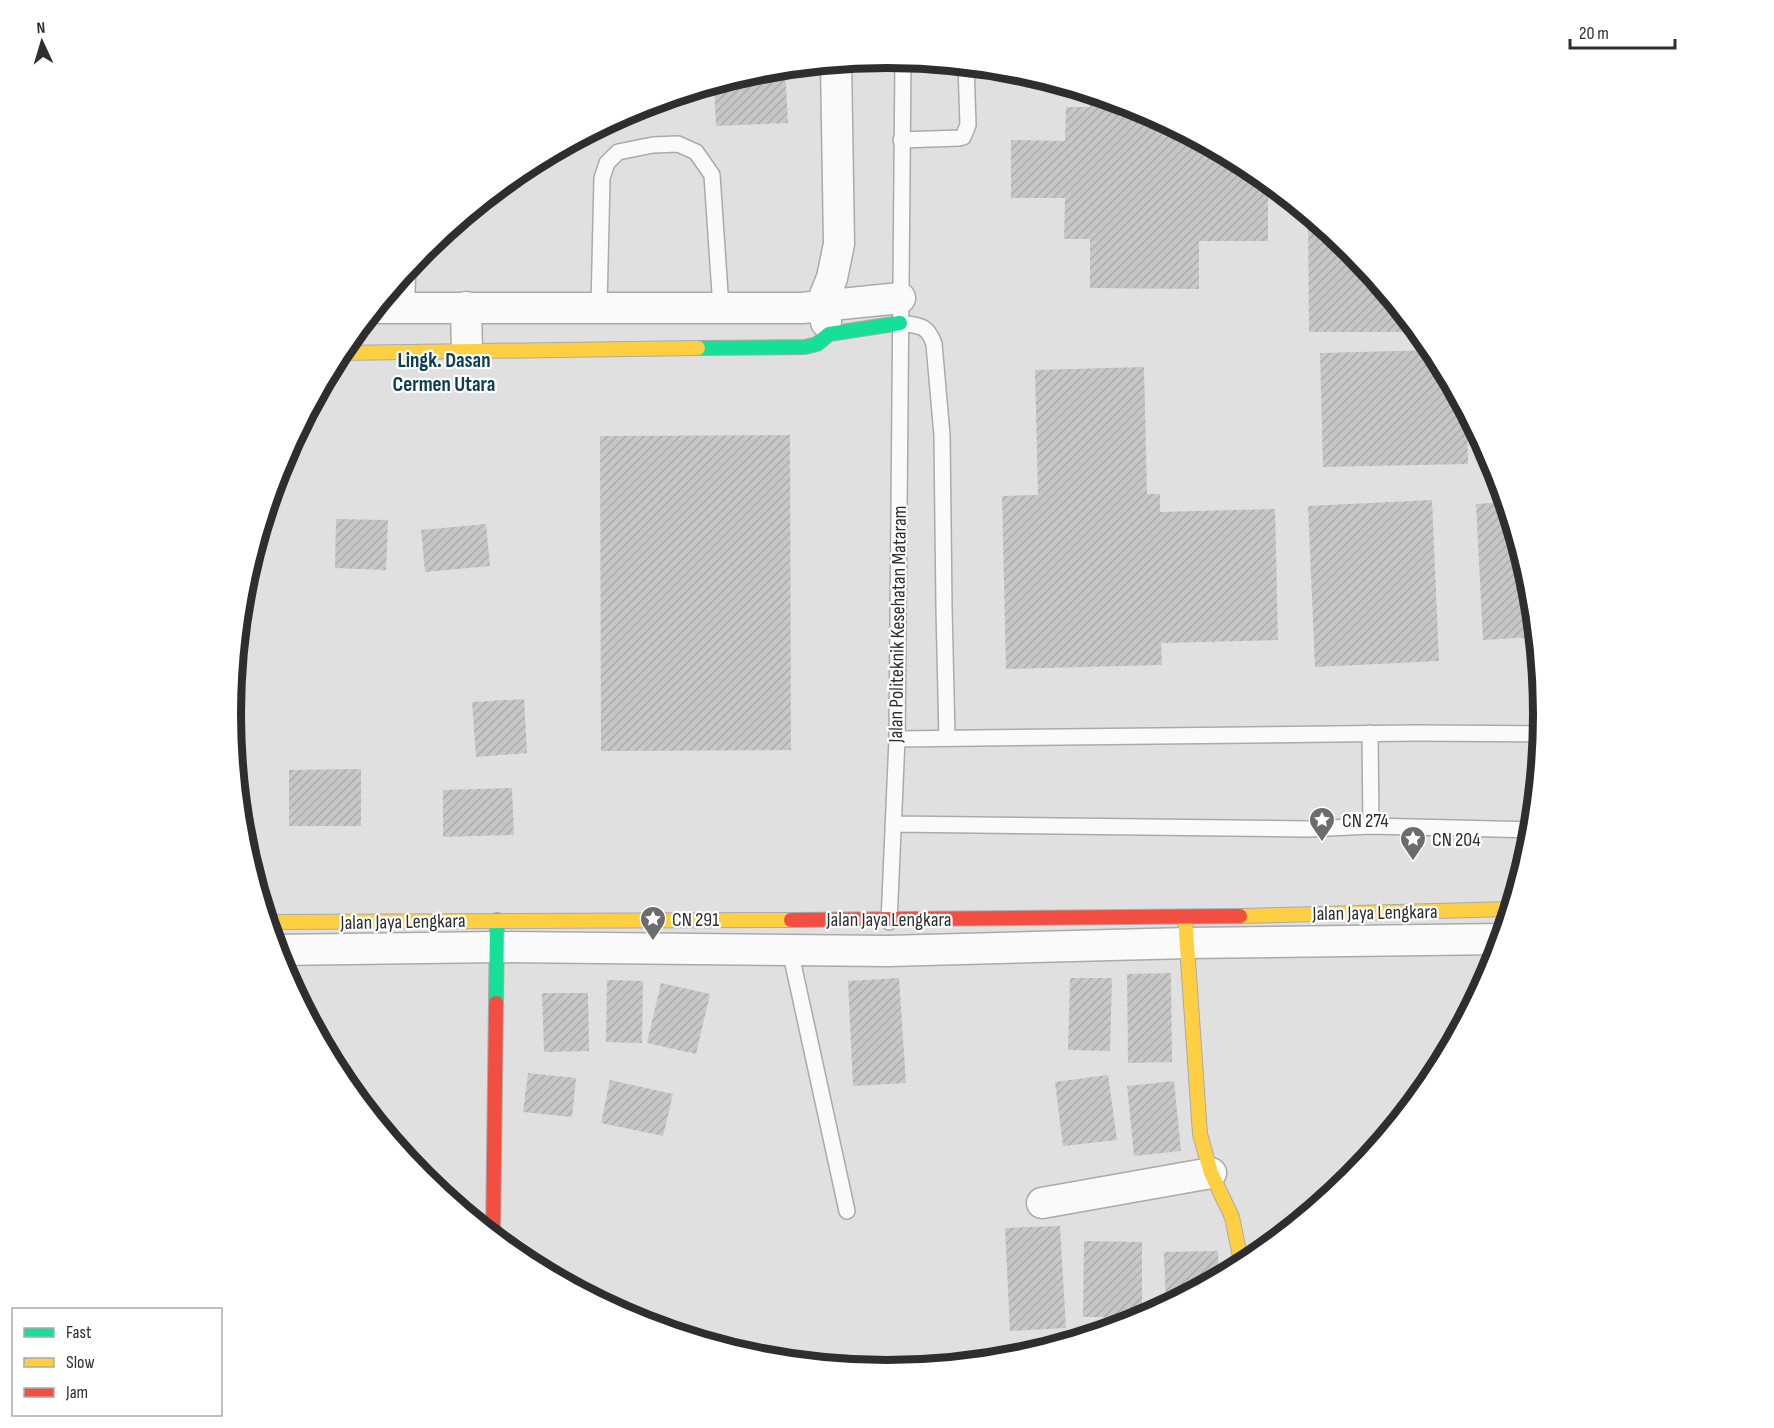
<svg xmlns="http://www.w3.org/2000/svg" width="1774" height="1428" viewBox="0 0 1774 1428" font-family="'Sofia Sans Condensed',sans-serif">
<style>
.building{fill:url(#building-hatch)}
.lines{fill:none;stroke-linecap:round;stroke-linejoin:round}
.lane-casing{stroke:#a9aaaa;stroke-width:18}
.street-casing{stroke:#a9aaaa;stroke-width:33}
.fast-casing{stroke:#a9aaaa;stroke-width:16}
.slow-casing{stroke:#a9aaaa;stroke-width:16}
.jam-casing{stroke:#a9aaaa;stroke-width:16}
.lane{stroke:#fafafa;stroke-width:15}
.street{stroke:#fafafa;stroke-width:30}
.fast{stroke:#16e098;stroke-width:14}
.slow{stroke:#ffcf43;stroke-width:14}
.jam{stroke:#f24e42;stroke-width:14}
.labels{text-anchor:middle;stroke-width:4.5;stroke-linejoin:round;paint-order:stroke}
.street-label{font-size:20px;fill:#2d2e2e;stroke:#fff}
.poi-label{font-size:20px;fill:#2d2e2e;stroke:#fff;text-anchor:start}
.neighbourhood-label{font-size:21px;font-weight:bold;fill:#0c4051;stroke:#fff}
.rim{fill:none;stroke:#2d2e2e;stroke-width:8}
</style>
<defs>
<pattern id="building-hatch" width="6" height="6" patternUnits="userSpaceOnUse" patternTransform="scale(1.5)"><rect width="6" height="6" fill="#c7c7c7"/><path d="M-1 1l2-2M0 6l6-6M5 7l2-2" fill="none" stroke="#ababab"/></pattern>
</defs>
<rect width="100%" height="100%" fill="#e0e0e0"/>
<!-- building -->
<path class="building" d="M785,67l3,56 -72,3 -2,-43 45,-13z
M693,90v10l-34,1 -1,-1z
M1090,92l49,15 113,61 16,13v60h-69v48l-109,-1v-49h-26l1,-41h-54v-58l54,1 1,-34h24z
M1289,198l11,9 6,5h-17z
M1308,214l44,36 64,78v4h-107z
M1434,350l33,63 1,51 -145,3 -3,-114z
M1144,367l3,127h13v18l115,-3 3,131 -117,3 1,22 -156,4 -4,-173 36,-1 -3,-125z
M790,435l1,315 -190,1 -1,-315z
M1432,500l7,161 -124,6 -7,-161z
M1506,502l25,84 5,51 -53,3 -7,-136z
M336,519l52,1 -2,50 -51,-2z
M486,524l4,42 -65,6 -4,-42z
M524,699l3,54 -51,4 -4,-55z
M361,769v57h-72v-56z
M512,788l2,47 -71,2v-47z
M1171,973l1,89 -44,1 -1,-89z
M899,978l7,105 -53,3 -5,-105z
M1070,978h42l-2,73 -42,-1z
M607,980l36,1 -1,62 -36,-1z
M661,983l49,11 -14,60 -49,-11z
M542,993h46l1,58 -45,1z
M528,1073l48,5 -4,39 -49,-5z
M1108,1075l9,65 -54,6 -8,-64z
M610,1080l63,14 -10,42 -62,-13z
M1174,1081l7,70 -47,5 -7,-70z
M1060,1226l6,102 -56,3 -5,-103z
M1084,1241l58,1v75h-59z
M1218,1251l1,27 -53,28 -2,-54z"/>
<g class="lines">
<defs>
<path id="lane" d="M901,140l58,-2 4,-1 5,-12 -2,-60
M599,307l3,-129 5,-15 11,-11 35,-7 25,-1 18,8 16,23 9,133
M900,323c19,3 27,1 34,21l8,91 2,173 3,130
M1370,733l1,93
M897,739l519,-6 126,1
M893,824l415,5 63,-3 162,4
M889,922l8,-183 6,-680
M790,950l57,261"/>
<path id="street" d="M399,307l1,-30
M466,307l1,45
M375,308h427l98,-10
M826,322l-3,-16 2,-11 7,-17 7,-34 -3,-182
M275,950l222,-3 391,4 299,-8 315,-4
M1042,1203l169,-30"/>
<path id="fast" d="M698,348l107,-1 12,-3 12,-10 71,-11
M496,1003l1,-83"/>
<path id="slow" d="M338,353l360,-5
M1240,916l271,-7
M1185,917l15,217 11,39 21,44 10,49
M267,922l524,-2"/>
<path id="jam" d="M791,920l449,-4
M493,1236l3,-233"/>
</defs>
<!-- lane casing -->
<use href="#lane" class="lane-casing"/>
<!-- street casing -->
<use href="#street" class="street-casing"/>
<!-- fast casing -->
<use href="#fast" class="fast-casing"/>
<!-- slow casing -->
<use href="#slow" class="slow-casing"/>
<!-- jam casing -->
<use href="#jam" class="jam-casing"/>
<!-- lane -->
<use href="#lane" class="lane"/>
<!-- street -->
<use href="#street" class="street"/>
<!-- fast -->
<use href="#fast" class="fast"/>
<!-- slow -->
<use href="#slow" class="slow"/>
<!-- jam -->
<use href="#jam" class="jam"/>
</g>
<!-- icons -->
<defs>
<symbol id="sight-pin" viewBox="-11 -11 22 30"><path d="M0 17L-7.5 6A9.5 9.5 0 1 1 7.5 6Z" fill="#6c6c6c" stroke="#fff"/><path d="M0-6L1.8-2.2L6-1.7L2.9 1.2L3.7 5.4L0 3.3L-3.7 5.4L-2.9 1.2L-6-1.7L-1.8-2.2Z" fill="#fff"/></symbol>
</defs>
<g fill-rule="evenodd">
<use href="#sight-pin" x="1307" y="805" width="30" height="40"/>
<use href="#sight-pin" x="1398" y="824" width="30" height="40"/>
<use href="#sight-pin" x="638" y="904" width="30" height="40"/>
</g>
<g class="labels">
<!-- street labels -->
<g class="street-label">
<text transform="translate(897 624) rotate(-89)" y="7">Jalan Politeknik Kesehatan Mataram</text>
<text transform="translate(1375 912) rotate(-1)" y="7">Jalan Jaya Lengkara</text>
<text x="889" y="926">Jalan Jaya Lengkara</text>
<text transform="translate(403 921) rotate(-1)" y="7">Jalan Jaya Lengkara</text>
</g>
<!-- poi labels -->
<g class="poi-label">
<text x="1342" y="827">CN 274</text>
<text x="1432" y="846">CN 204</text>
<text x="672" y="926">CN 291</text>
</g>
<!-- neighbourhood labels -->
<g class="neighbourhood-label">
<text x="444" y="367">Lingk. Dasan<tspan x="444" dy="24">Cermen Utara</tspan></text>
</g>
</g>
<!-- crop -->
<path d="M0 0H1774V1428H0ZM241 714a646 646 0 1 1 1292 0a646 646 0 1 1-1292 0Z" fill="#fff" fill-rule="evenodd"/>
<path class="rim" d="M241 714a646 646 0 1 1 1292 0a646 646 0 1 1-1292 0Z"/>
<!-- legend -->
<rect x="12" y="1308" width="210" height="108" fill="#ffffff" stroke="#ababab" stroke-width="1.5"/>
<rect x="24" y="1328" width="30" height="9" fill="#16e098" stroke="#ababab" stroke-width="1.5"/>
<text x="66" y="1338" font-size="18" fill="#2d2e2e">Fast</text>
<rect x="24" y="1358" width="30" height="9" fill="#ffcf43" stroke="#ababab" stroke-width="1.5"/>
<text x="66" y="1368" font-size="18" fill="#2d2e2e">Slow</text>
<rect x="24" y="1388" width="30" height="9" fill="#f24e42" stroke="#ababab" stroke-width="1.5"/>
<text x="66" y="1398" font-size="18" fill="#2d2e2e">Jam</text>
<!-- north arrow -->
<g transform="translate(42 42) rotate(356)" stroke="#ffffff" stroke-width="4.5" paint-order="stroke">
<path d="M0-4.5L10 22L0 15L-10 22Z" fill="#2d2e2e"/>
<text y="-9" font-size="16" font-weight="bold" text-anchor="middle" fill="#2d2e2e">N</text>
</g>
<!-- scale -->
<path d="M1570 39v9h105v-9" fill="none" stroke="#2d2e2e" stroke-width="3"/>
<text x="1579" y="39" font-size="18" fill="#2d2e2e" stroke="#ffffff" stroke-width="4.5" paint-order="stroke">20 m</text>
</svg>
